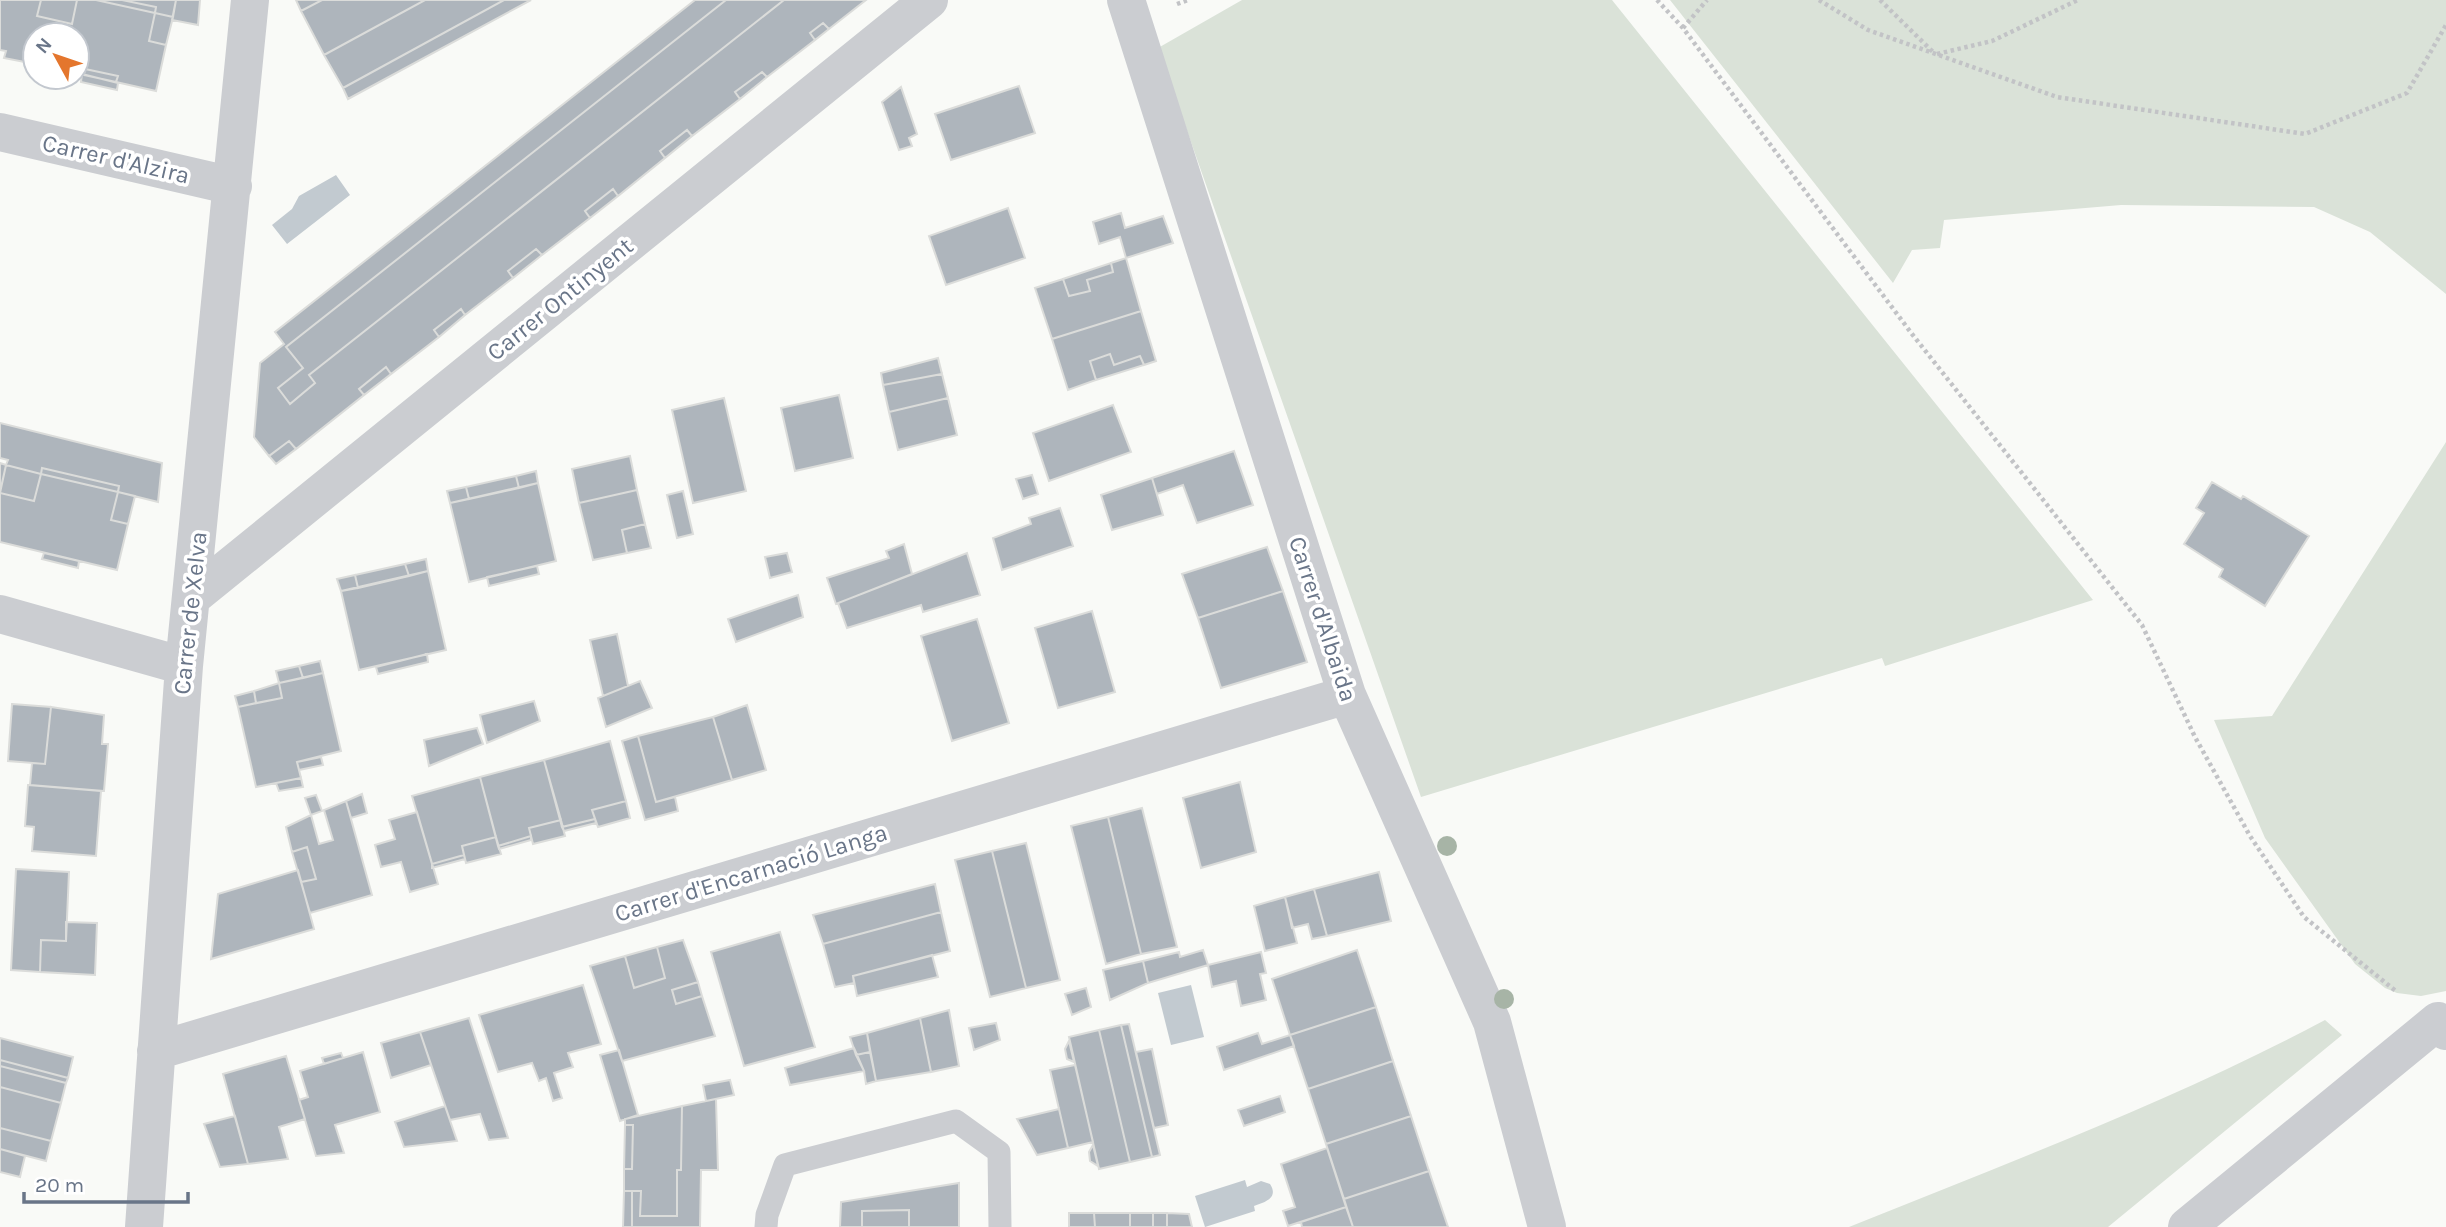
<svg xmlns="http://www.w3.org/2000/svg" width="2446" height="1227" viewBox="0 0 2446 1227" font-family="Karla,sans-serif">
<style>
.green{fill:#dae2d8}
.water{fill:#c2cad0}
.building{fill:#aeb5bc;stroke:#dbdcda;stroke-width:2}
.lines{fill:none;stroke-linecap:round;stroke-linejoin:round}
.path{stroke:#c2c3c6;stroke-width:4.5;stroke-dasharray:3.5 3.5;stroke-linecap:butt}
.lane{stroke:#cbcdd1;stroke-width:23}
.street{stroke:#cbcdd1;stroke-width:38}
.tree{fill:#a7b4a6}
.labels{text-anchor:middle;stroke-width:7;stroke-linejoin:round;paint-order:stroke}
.street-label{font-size:24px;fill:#697588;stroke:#fff}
</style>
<rect width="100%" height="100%" fill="#f9faf7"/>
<!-- green -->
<path class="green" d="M1242,0h370l481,600 -208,66 -3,-8 -461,139 -263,-749z
M1670,0h776v294l-76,-62 -56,-25 -193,-2 -177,15 -4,28 -28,2 -19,33z
M2446,442v549l-25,5 -24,-3 -12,-5 -30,-24 -90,-126 -51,-118 58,-4z
M2325,1020l17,15 -234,192h-259c161,-65 323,-126 476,-207z"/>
<!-- water -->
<path class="water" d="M336,175l14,20 -63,49 -15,-19 20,-16 7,-13z
M1191,985l13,52 -33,8 -13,-52z
M1245,1180l2,7 14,-6 9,3c9,14 -5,18 -16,22l1,5 -50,16 -10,-31z"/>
<!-- building -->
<path class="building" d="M0,0h41l-4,16 35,8 5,-24h19l59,13 -6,28 17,4 -10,46 -40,-9 2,-6 -33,-7 -1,6 -7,-2v-38h-42v29l-31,-6 2,-7 -6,-1z
M41,0h36l-5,24 -35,-8z
M96,0h26l34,7 -1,6z
M122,0h54l-3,17 -18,-4 1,-6z
M176,0h24l-2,25 -26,-5z
M296,0h26l-21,11z
M322,0h103l-101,55 -23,-44z
M425,0h79l-161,88 -19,-33z
M504,0h27l-183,99 -5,-11z
M695,0h31l-440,347 17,21 -25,20 12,16 25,-21 -6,-8 475,-375h82l-37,29 -6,-6 -13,10 5,7 -48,37 -5,-5 -27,20 5,7 -48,37 -5,-6 -27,21 5,7 -47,38 -5,-7 -28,22 5,7 -48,37 -6,-6 -28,22 5,7 -48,37 -4,-6 -27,21 5,7 -48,37 -5,-7 -27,22 5,6 -68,54 -7,-8 -20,15 -15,-19 6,-74 24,-19 -9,-12z
M726,0h58l-475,375 6,8 -25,21 -12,-16 25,-20 -17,-21z
M155,13l18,4 -7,28 -17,-4z
M823,23l6,6 -14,11 -5,-7z
M85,69l33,7 -2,6 -32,-7z
M762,72l5,5 -27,22 -5,-7z
M82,74l36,9 -1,7 -36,-8z
M1019,86l16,47 -84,27 -16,-46z
M901,87l16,47 -8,4 3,8 -13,4 -17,-48z
M687,130l5,6 -27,22 -5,-7z
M613,189l5,7 -28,22 -5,-7z
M1008,208l17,50 -79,27 -17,-49z
M1121,213l4,15 38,-12 10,27 -47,15 -6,-21 -21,7 -6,-22z
M536,249l6,6 -29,23 -5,-7z
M1126,258l15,53 -89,28 -17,-51 28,-9 6,17 21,-5 -3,-11 26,-8 -2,-9z
M1111,263l2,9 -26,8 3,11 -21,5 -6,-17z
M461,309l4,6 -26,22 -5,-7z
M1141,311l15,50 -12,4 -4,-9 -26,9 -4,-11 -20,7 6,19 -28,10 -16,-51z
M1110,354l4,11 26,-9 4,9 -48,15 -6,-19z
M938,358l4,16 -59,11 -2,-12z
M386,367l5,7 -27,21 -5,-6z
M942,374l6,24 -59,14 -6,-27z
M839,395l14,63 -58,13 -14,-63z
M724,398l22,93 -53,12 -21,-93z
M948,398l9,37 -59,15 -9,-38z
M1113,405l18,47 -82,29 -16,-48z
M0,423l162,40 -4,39 -40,-10 1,-6 -77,-18 -1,6 -35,-9 2,-5 -8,-2z
M289,441l7,8 -20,15 -7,-8z
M1234,451l19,54 -56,18 -14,-38 -26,9 -5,-16z
M630,456l7,34 -58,13 -7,-34z
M0,463l6,2 -6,27z
M6,465l35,9 -7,27 -34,-8z
M42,468l77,18 -1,6 -77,-18z
M536,471l2,12 -19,5 -3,-12z
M41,474l77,18 -7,28 17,4 -11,46 -117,-28v-49l34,8z
M1032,475l6,19 -15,5 -7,-20z
M516,476l3,12 -50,11 -3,-12z
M1152,478l11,37 -51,15 -11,-35z
M2212,482l29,17 2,-3 66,40 -44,70 -46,-29 4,-8 -39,-25 20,-31 -8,-5z
M538,483l18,78 -87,21 -19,-79z
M466,487l3,12 -19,4 -3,-12z
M637,490l8,34 -23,6 5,23 -34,7 -14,-57z
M683,491l10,43 -16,4 -10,-43z
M118,492l17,4 -7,28 -17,-4z
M1060,508l13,38 -71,24 -9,-32 38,-14 -2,-6z
M645,524l6,24 -24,5 -5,-23z
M904,544l8,30 -76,30 -9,-26 62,-20 -3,-7z
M1267,547l16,44 -85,27 -16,-44z
M44,553l35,8 -1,7 -36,-9z
M787,553l5,19 -22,6 -5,-21z
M967,553l13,42 -57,17 -2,-7 -74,23 -9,-25z
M426,559l2,12 -19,5 -4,-12z
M405,564l4,12 -51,12 -3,-13z
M537,566l2,8 -50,12 -2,-9z
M428,571l18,79 -87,20 -18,-79z
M355,575l3,13 -17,3 -4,-12z
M1283,591l24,71 -86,26 -23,-70z
M798,595l5,22 -67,25 -8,-23z
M1092,611l23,81 -57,16 -23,-80z
M977,619l32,104 -57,18 -31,-105z
M617,634l11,52 -25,10 -13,-56z
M427,654l1,8 -50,12 -2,-7z
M320,661l3,12 -20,5 -4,-12z
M299,666l4,12 -24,5 -3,-12z
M323,673l18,78 -44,11 4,16 -45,9 -18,-80 44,-9 -3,-15z
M640,681l12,27 -46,19 -8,-29z
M279,683l3,15 -26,5 -2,-12z
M254,691l2,12 -18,4 -3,-11z
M534,701l6,20 -53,22 -7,-28z
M12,704l39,3 -6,57 -37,-3z
M747,705l19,65 -34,10 -19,-63z
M51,707l53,8 -2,29h6l-4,47 -74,-6 2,-22 13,1z
M713,717l19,63 -76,22 -18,-66z
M477,728l6,16 -54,22 -5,-26z
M638,736l18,66 19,-5 3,14 -33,9 -23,-79z
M610,741l16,60 -34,9 3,9 -33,8 -18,-67z
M321,757l2,8 -24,5 -2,-8z
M544,760l17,60 -32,8 2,8 -33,10 -18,-69z
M480,777l16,60 -34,9 2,9 -32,9 -20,-68z
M301,778l2,9 -24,4 -3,-8z
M1240,782l16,70 -55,16 -18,-70z
M28,785l73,6 -5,65 -64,-5 2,-24 -9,-1z
M362,794l5,19 -16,5 -5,-17z
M316,795l6,16 -11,4 -6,-17z
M346,801l26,94 -62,18 -9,-31 15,-3 -9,-32 -15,5 -6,-25 25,-12 8,29 14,-4 -9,-30z
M626,801l4,17 -32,9 -6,-17z
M1142,808l35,139 -36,7 -33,-137z
M417,812l21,72 -28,8 -9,-30 -20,5 -6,-22 20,-6 -6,-19z
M1108,817l33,137 -35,10 -35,-138z
M595,819l1,4 -32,8 -2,-4z
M561,820l4,16 -32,8 -4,-16z
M531,836v4l-32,9 -1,-3z
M496,837l5,17 -35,9 -4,-17z
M1026,843l34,137 -34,8 -34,-137z
M307,847l9,32 -15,3 -9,-30z
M992,851l34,137 -36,9 -35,-137z
M464,855l1,4 -33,9v-4z
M16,869l53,3 -3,69 -25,-1 -1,32 -29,-2z
M298,870l16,59 -103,30 7,-65z
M1379,872l12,49 -64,15 -13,-47z
M935,884l6,28 -118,32 -10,-29z
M1314,889l13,47 -15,3 -4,-15 -16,4 -7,-31z
M1285,897l12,46 -32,8 -11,-45z
M941,912l9,39 -97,25 1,7 -19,4 -12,-43z
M66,922l31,1 -2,52 -55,-3 1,-32 25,1z
M780,932l35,115 -71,19 -33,-114z
M683,940l15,42 -26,8 4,14 26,-8 13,40 -93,25 -32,-95 35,-10 9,32 31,-10 -8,-31z
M657,947l8,31 -31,10 -9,-32z
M1203,950l5,15 -60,18 -5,-22 36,-9 1,5z
M1357,950l19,57 -86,28 -18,-56z
M1261,952l5,21 -6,1 6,26 -25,6 -5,-25 -24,6 -4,-22z
M932,955l6,22 -81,19 -4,-20z
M1143,961l5,22 -38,17 -7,-30z
M698,982l4,14 -26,8 -4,-14z
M583,985l18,59 -33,9 5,14 -19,6 8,25 -9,3 -7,-23 -7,3 -7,-18 -34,9 -19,-57z
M1086,988l5,19 -19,8 -7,-21z
M1376,1007l17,54 -85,28 -18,-54z
M949,1010l10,56 -28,6 -11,-54z
M469,1018l39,120 -19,2 -9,-26 -30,6 -30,-88z
M920,1018l11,54 -55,9 -9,-48z
M996,1023l4,17 -26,10 -5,-22z
M1129,1024l31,131 -8,2 -31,-132z
M1121,1025l31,132 -22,5 -31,-132z
M1099,1030l31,132 -31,7 -30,-132z
M420,1032l11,33 -40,13 -10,-35z
M867,1033l3,19 -14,3 -6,-18z
M1258,1033l4,11 28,-9 4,11 -70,24 -7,-23z
M0,1038l73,19 -5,21 -68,-18z
M1069,1041l5,21 -7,-3 -2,-10z
M854,1048l10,23 -74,14 -5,-17z
M1152,1049l16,76 -14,3 -18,-76z
M619,1050l19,65 -18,6 -20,-66z
M363,1052l17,60 -45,13 9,28 -28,3 -17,-56 9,-3 -8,-26z
M870,1052l6,29 -10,3 -2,-13 -8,-16z
M341,1053l2,5 -19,6 -2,-6z
M286,1056l19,63 -26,8 9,32 -40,5 -25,-90z
M0,1060l68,18 -2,5 -66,-17z
M1393,1061l18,55 -85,28 -18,-55z
M1075,1065l18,77 -25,6 -18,-78z
M0,1066l66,17 -5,20 -61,-16z
M730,1080l4,15 -28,6 -3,-16z
M0,1087l61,16 -10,38 -51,-13z
M1280,1096l5,16 -41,14 -6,-16z
M716,1099l2,71h-17l-1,57h-68v-36h9l-1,25h37v-46h4l1,-64z
M445,1106l12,35 -53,6 -9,-25z
M682,1106l-1,64h-4v46h-37l1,-25h-17v-22h8l1,-44h-8v-6z
M1059,1109l9,39 -31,7 -20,-36z
M235,1116l13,48 -28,3 -16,-43z
M1411,1116l18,55 -85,28 -18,-55z
M625,1125h8l-1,44h-8z
M0,1128l51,13 -5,20 -46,-12z
M1093,1145l5,21 -8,-5 -1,-9z
M1327,1148l19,59 -58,19 -5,-15 12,-4 -14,-43z
M0,1149l25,7 -5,21 -20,-5z
M1429,1171l19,56h-95l-9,-28z
M959,1183v44h-50v-17l-47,1v16h-22l1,-25z
M624,1191h8v36h-9z
M1346,1207l7,20h-51l-1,-5z
M909,1210v17h-47v-16z
M1069,1213h25l1,14h-26z
M1094,1213h36v14h-35z
M1130,1213h23v14h-23z
M1153,1213h14v14h-14z
M1167,1213l22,1 3,13h-25z"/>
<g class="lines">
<!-- path -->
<path class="path" d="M1657,0l26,28 229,306 230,291 53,112 55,99 54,81 93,75
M1819,0l49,30 189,67 248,37 102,-41 39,-68
M1880,0l53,52
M1177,4l11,-4
M1683,28l24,-28
M1937,54l55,-13 86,-41"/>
<!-- lane -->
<path class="lane" d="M766,1227l1,-12 18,-50 171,-44 43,31 1,75"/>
<!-- street -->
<path class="street" d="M1126,0l221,695 145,327 55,205
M0,132l233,54
M191,598l738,-598
M0,614l184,52
M156,1051l1191,-356
M144,1227l40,-561 66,-666
M2187,1227l251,-206 8,10"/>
</g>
<!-- trees -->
<g class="tree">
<circle cx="1447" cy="846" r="10"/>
<circle cx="1504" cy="999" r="10"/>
</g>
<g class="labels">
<!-- street labels -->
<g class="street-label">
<text transform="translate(116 159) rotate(13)" y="8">Carrer d'Alzira</text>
<text transform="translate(560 299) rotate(-39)" y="8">Carrer Ontinyent</text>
<text transform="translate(190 613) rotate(-84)" y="8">Carrer de Xelva</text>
<text transform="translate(1323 619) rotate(72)" y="8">Carrer d'Albaida</text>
<text transform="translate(751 873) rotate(-17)" y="8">Carrer d'Encarnació Langa</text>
</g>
</g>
<!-- north arrow -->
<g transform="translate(56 56) rotate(310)"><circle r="33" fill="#ffffff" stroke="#c3c8cf" stroke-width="2"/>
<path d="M0-5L12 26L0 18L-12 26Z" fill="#e4762d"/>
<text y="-10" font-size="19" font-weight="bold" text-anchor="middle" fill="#697588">N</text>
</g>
<!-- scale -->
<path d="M24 1192v10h164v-10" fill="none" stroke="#697588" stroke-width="3.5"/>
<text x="35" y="1192" font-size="21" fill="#697588" stroke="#ffffff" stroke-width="5" paint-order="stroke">20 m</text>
</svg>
